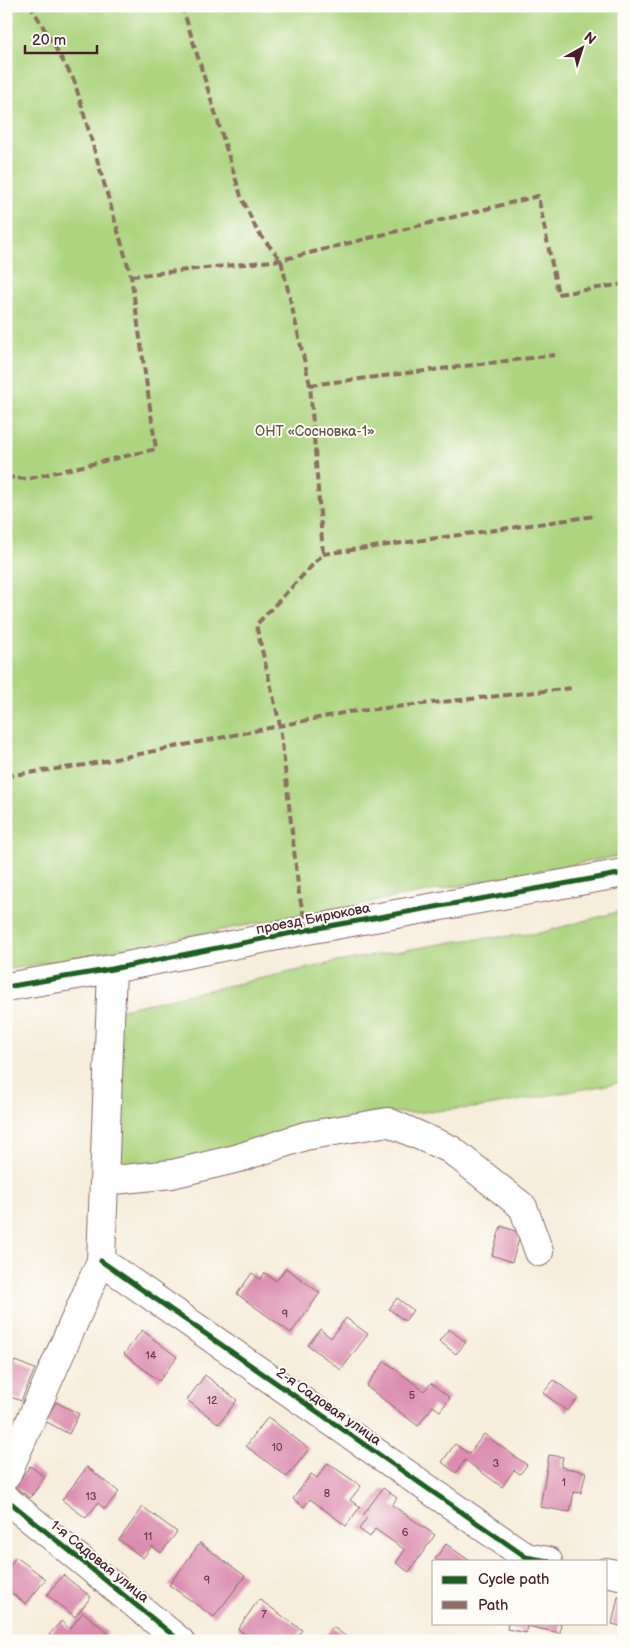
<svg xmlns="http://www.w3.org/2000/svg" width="630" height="1647" viewBox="0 0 630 1647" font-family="'Balsamiq Sans',sans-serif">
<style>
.green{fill:#add580;stroke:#7c7a56}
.building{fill:#db8caf}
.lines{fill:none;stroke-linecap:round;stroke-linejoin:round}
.minor-casing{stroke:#866768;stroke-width:30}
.minor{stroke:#fff;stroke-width:28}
.quiet{stroke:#8d6e63;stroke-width:4;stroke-dasharray:8 4;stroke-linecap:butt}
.cycleway-casing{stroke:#fdfcf7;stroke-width:8}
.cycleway{stroke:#1b5e20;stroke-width:5}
.labels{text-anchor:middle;stroke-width:4;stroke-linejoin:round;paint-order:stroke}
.number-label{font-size:11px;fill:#6e3a4c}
.park-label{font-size:14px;fill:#685644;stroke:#fdfcf7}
.street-label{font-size:14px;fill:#4a1f2b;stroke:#fdfcf7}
</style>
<rect width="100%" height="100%" fill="#fdfcf7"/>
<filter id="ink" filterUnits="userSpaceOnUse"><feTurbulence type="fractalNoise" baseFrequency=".02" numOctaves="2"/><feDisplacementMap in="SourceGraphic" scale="10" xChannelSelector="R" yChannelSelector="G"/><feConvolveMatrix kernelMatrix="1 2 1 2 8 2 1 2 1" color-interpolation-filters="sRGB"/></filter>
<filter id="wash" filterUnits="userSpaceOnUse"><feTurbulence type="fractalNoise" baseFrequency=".0096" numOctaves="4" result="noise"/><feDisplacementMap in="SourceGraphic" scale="20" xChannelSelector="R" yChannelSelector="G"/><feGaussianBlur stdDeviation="1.12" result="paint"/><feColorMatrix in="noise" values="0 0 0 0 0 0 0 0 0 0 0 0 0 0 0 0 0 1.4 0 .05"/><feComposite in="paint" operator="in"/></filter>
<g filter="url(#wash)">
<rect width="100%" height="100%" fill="#f6edda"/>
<!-- green -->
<path class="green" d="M6,6h618v849l-618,115z
M624,910v172l-142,25 -71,6 -39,-1 -166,44 -59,8 -37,1 8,-155 218,-48 122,-21 82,-8z"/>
<g id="blocks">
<!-- building -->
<path class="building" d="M501,1226l20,7 -9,29 -20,-7z
M286,1268l34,25 -29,40 -54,-39 15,-21 8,6 5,-6 11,8z
M397,1298l16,12 -8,11 -16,-12z
M346,1318l22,16 -27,36 -33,-25 12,-16 11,9z
M449,1329l17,13 -10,12 -17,-13z
M142,1330l35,27 -18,24 -35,-27z
M15,1361l20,8 -14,32 -15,-6v-13z
M385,1361l39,30 7,-8 19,15 -10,13 -7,-5 -15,20 -52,-40z
M205,1375l32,25 -18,24 -32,-24z
M554,1380l24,18 -11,13 -24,-18z
M56,1402l23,12 -10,20 -24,-13z
M268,1417l41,32 -22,28 -41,-31z
M484,1434l43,31 -7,9 -6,-4 -12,17 -37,-27 -9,13 -14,-11 13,-18 14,10z
M549,1455l14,2 -2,10 25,5 -5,21 -7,-1 -4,20 -30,-5z
M328,1463l33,23 -11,14 10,7 -14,19 -36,-27 -6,8 -11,-8 18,-25 6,4z
M30,1466l15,11 -15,21 -15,-11z
M87,1467l32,25 -14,17 -7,-6 -12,15 -24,-18z
M383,1488l14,10 -5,7 43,30 -26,37 -13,-9 9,-13 -30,-21 -5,8 -11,-8 8,-11 -4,-3z
M143,1507l34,25 -16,21 -9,-7 -9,12 -24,-18z
M200,1543l45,33 -31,41 -45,-32z
M446,1544l24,17h-32l-3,-2z
M16,1557l30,22 -20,25 -20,-15v-24l3,2z
M63,1575l28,22 -16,20 -28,-22z
M618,1597l6,1v29l-12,-3z
M259,1599l43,31 -8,11h-40l-16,-12z
M83,1612l25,21 -6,8h-47l-6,-6 12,-14 9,8z
M508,1623h53l-1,10 -33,-7 -1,7 -19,-4z
M333,1627l19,14h-30z"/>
</g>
</g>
<g filter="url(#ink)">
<use href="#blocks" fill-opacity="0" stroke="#866768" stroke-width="1"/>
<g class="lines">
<defs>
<path id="minor" d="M6,987l106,-18 195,-39 317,-57
M105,1181l67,-7 67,-16 66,-22 83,-14 62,27 73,58 16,45
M101,1261l425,296 22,4
M6,1476l95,-215 11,-292
M6,1499l174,142
M606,1572l18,4"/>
</defs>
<!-- minor casing -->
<use href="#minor" class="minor-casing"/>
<!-- minor -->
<use href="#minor" class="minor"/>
<!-- quiet -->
<path class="quiet" d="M182,6l59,190 16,35 24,29 29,125 13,169 -67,71 24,100 19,169 8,36
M6,16l3,-10
M131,276l150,-16 257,-64 20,98 66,-10
M310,385l245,-30
M6,477l21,2 129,-30 -25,-173 -57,-196 -43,-74
M323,554l272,-38
M6,776l79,-11 263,-53 225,-24"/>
<defs>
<path id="cycleway" d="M6,987l106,-18 195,-39 317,-57
M101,1261l425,296 22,4
M6,1499l174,142"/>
</defs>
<!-- cycleway casing -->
<use href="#cycleway" class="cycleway-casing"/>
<!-- cycleway -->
<use href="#cycleway" class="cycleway"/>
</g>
</g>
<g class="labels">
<!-- number labels -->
<g class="number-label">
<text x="285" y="1318">9</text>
<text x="151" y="1359">14</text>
<text x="412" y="1399">5</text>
<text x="212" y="1404">12</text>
<text x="277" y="1451">10</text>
<text x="496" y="1467">3</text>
<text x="564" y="1486">1</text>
<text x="327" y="1497">8</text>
<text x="91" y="1500">13</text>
<text x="405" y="1536">6</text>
<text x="148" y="1540">11</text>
<text x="207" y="1584">9</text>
<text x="264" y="1618">7</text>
</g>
<!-- park labels -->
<g class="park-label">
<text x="315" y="436">ОНТ «Сосновка-1»</text>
</g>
<!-- street labels -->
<g class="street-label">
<text transform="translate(313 918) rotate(-11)" y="5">проезд Бирюкова</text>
<text transform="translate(329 1406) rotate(35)" y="5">2-я Садовая улица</text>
<text transform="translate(100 1561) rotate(39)" y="5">1-я Садовая улица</text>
</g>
</g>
<!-- margin -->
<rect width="630" height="1647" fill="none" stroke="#fdfcf7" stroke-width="25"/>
<!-- legend -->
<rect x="432" y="1560" width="175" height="65" fill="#fdfcf7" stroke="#b5a4a5"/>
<rect x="442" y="1576" width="25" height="8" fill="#1b5e20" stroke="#b5a4a5"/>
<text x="478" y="1584" font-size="15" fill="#4a1f2b">Cycle path</text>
<rect x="442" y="1601" width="25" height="8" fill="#8d6e63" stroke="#b5a4a5"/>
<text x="478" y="1610" font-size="15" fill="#4a1f2b">Path</text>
<!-- north arrow -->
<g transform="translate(582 48) rotate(39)" stroke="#fdfcf7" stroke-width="4" paint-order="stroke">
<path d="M0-4L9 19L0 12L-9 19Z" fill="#4a1f2b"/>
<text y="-8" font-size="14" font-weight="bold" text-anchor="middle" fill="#4a1f2b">N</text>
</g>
<!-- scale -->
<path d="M25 45v8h72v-8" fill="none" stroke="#4a1f2b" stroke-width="2.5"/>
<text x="32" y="45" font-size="15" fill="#4a1f2b" stroke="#fdfcf7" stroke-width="4" paint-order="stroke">20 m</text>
</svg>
